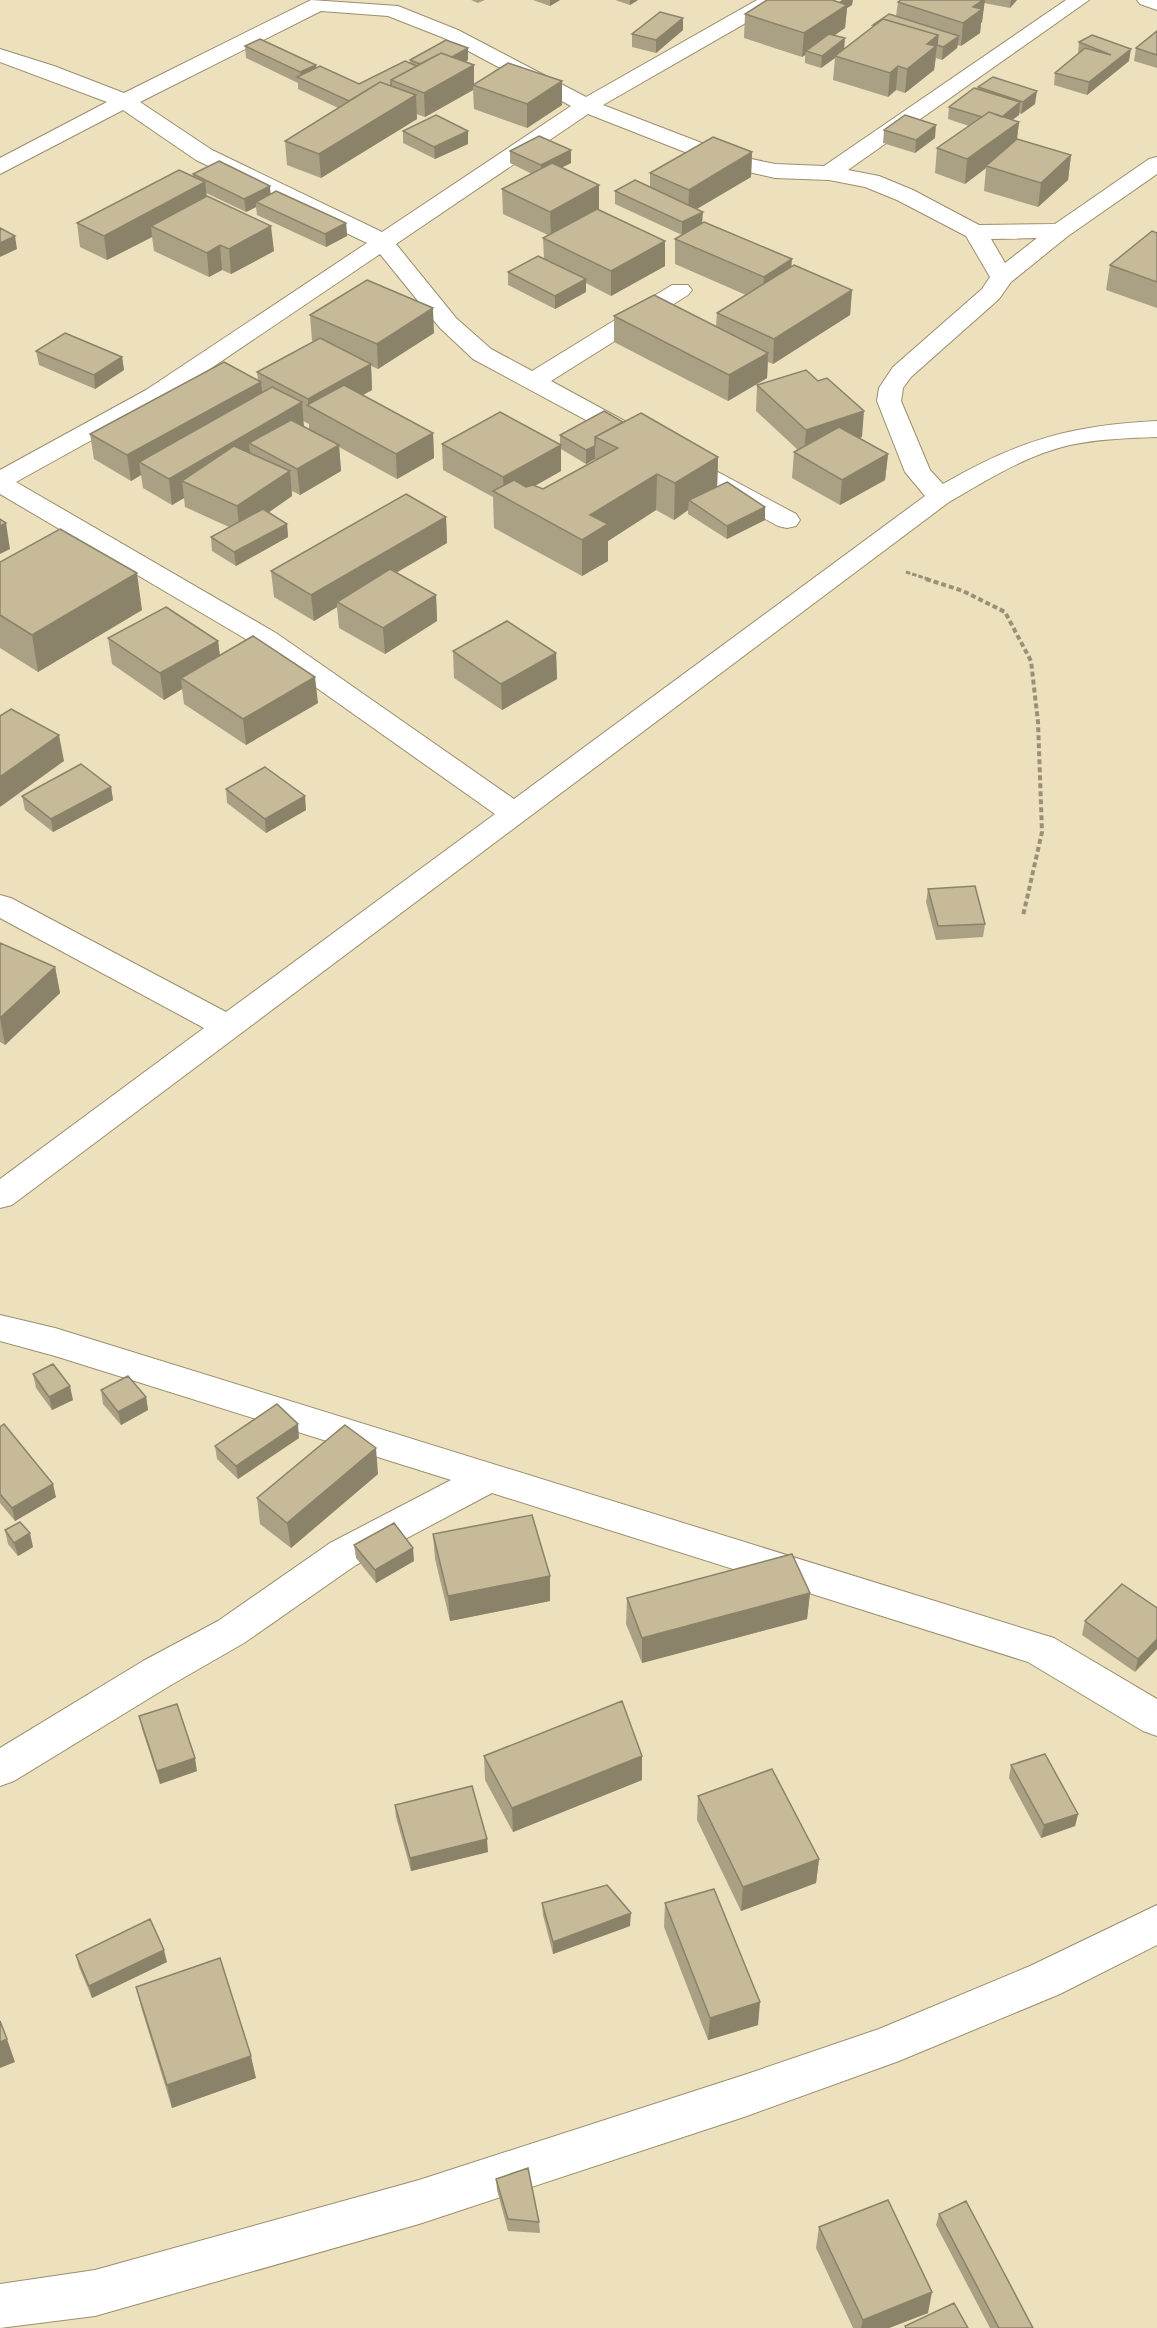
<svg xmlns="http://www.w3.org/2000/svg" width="1157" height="2328" viewBox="0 0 1157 2328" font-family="Roboto,sans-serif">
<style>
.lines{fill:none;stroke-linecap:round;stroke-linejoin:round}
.street-casing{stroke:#9a8e6d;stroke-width:2}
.path-far1{stroke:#999077;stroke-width:3;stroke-dasharray:4.5 2;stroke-linecap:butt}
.path{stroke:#999077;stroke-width:4;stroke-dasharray:5 3;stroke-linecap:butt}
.street{fill:#fff;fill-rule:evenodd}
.wall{fill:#aaa083;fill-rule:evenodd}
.shaded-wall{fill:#8b826a}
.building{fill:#c6ba98;stroke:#8b826a;stroke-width:1.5}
</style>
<rect width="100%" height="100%" fill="#ede0bd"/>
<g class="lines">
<defs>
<path id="street" d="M311,0l87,6 60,24 128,67 171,-97h25l-3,4 -176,101 130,50 42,9 49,2 242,-166h23l-241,170 31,6 34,14 66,35 76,-1 94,-65 8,-2v17l-89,62 -57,46 -12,17 -88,78 -8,11 -2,13 29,69 13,14c74,-43 128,-59 214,-63v16c-29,1 -59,2 -87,8 -44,10 -83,35 -121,57l-937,703 -12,3v-29l204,-151 -204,-110v-23l11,3 215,114 269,-198 -239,-169 -256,-151v-24l146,-80 221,-147 -171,-83 -73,-50 -123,64v-16l107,-56 -107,-40v-13l54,17 70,27zM321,11l67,5 56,22 127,68 -189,126 -170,-82 -72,-48zM588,114l130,51 57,13 54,2 36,7 32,13 69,36 24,41 -8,12 -89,78 -14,21 -2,13 28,71 20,24 -411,303 -238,-166 -260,-151 148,-82 216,-146 60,74 33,31 152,82 9,3 9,-3 4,-5 -4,-5 -92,-50 137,-86 4,-5 -4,-5h-16l-140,86 -41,-22 -35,-31 -60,-74zM1037,238l-32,25 -14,-24z
M1137,0h20v10l-17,-6z
M677,452l9,3 110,59 4,6 -4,6 -9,2 -9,-2 -110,-61 -4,-5 4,-5z
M0,1315l55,13 999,310 103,61v37l-14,-5 -115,-69 -536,-169 -136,72 -112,78 -73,42 -157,96 -14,5v-38l143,-87 75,-40 112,-78 121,-63 -396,-124 -55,-15z
M1157,1905v40l-97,49 -161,67 -155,56 -325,107 -324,92 -95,12v-44l95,-14 324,-90 325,-105 135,-46 151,-63z"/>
</defs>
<!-- street casing -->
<use href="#street" class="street-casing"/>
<!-- path-far1 -->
<path class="path-far1" d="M906,572l25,8"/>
<!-- path -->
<path class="path" d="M926,579l37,12 42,21 26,49 7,61 4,110 -19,84"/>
<!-- street -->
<use href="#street" class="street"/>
</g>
<!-- wall -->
<path class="wall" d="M471,0h14l-7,3z
M533,0h27l-10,6z
M615,0h23l-8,5z
M901,0h116l-7,8 -26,-5 -2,19 -1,1 -1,10 -19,13 -3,-1 -1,3 -15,12 -6,-2 -2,12 -29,23 -9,-3 -8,7 -55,-17 2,-22 -14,10 -16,-5v-8l-3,2 -58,-19 1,-24 107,-9 -5,3 -2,20 -10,7 9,14 29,-22v-2l23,-9 2,-14z
M683,30l-27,23 -24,-6v-13z
M1157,31v37l-23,-7 2,-13z
M1079,42l50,19 -42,34 -33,-10 1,-12 23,-19z
M245,46l71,19v3l43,16 51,-21v-3h58l-3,2 9,22 88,21 -35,23 -53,-19 -1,-19 -48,27 -9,-3 1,5 -96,59 -34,-13 -2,-24 53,-33 -40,-19v-6l-52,-25z
M978,87l57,17 -14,10 -2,-1v2l-7,5 7,2 -2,17 54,16 -3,25 -30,27 -54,-16 2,-23 -21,16 -30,-11 2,-25 32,-22 -21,-7 1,-12 29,-18z
M884,130l51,8 -20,15 -32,-10z
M403,131l65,13 -33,15 -32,-16z
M510,151l61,12 -10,5 38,17v25l66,31v25l-54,30 -25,-13v9l-31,17 -47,-24v-13l36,-13 -1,-21 5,-3 -45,-21 -1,-25 30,-15 -22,-11z
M752,152l-1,25 -54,32 5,14 89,44 61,23 -2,25 -77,49 -5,-2 -1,16 -39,23 -114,-59v-26l102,10 1,-13 29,-18 -71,-31v-25l7,-4 -67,-31v-13l35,-4v-14z
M193,174l78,20 75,29 1,13 -21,11 -69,-32 -1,-8 -10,5 -40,-19 1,4 67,54 -43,23 -9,-4 -13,7 -55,-26 -2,-14 -45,23 -27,-13 -3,-24 116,-46z
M1157,233v75l-51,-18 4,-25z
M310,315l124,18 -56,36 -7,-3 1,24 -9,5 70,38 1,25 -37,21 -58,-32 2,24 -41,24 -8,-4v5l-24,17 19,11 1,13 -52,29 -24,-15 -1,-14 18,-10 -44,-20 -1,-9 -12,7 -29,-17 -2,-13 -10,6 -37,-22 -4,-25 168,-54 -1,-8 57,-31h-2zM303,421l6,3v5l-5,-3z
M36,351l86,6 2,13 -29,19 -56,-24z
M818,381l44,56 -3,1 29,16 -3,26 -45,25 -48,-27 2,-26 4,-2 -42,-39 1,-26z
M623,422l95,35 -1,29 48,21v13l-38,19 -39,-25v-4l-14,10 -18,-10 -48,31v20l-26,15 -88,-48 -1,-31 -50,-27 -1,-26h118v-9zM561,449l25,15 9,-5v1l-52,29 -8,-3 26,-15z
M446,517l1,26 -51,30 40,22 1,26 -52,33 -46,-26 -2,-21 -23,14 -40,-24 -3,-26z
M0,562l142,48 -104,62 -38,-24z
M108,638l110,3 2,14 98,48 -72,42 -62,-41 -2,-15 -18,11 -52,-36z
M453,651l103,2 1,26 -55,31 -48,-32z
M111,787l2,13 -60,32 -28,-22 -3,-14z
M226,789l80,21 -40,23 -39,-30z
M928,889l57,35 -2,13 -47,3 -10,-38z
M0,943l55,24 5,26 -55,52 -5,-3z
M33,1374l40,26 -21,10 -16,-22z
M101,1390l45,7 2,13 -27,15 -18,-21z
M0,1427l56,70 -41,24 -15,-18z
M299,1438l-61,41 -21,-20 -2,-13z
M378,1474l-87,74 -31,-24 -3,-26z
M5,1530l28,17 -15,9 -10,-12z
M433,1534l117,42v25l-100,20 -15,-62z
M354,1545l60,16 -38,22 -20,-25z
M810,1593l-3,26 -165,44 -16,-39 1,-26z
M1157,1608l-22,64 -53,-37 3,-14z
M139,1716l58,55 -37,13 -18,-55z
M484,1756l158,24 -129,52 -28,-52z
M1011,1765l67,49 -3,12 -34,12 -32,-60z
M698,1796l121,63 -3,24 -75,28 -44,-91z
M395,1805l93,47 -77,19 -15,-54z
M542,1903l88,23 -77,28 -10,-39z
M665,1903l93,122 -50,15 -44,-113z
M76,1955l91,7 -75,36 -13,-31z
M136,1987l120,91 -84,30 -30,-98z
M496,2179l43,43 1,11 -32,-2 -11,-41z
M939,2214l94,114h-43l-54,-103z
M819,2227l109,86 -39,15h-36l-37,-80z"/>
<!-- shaded-wall -->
<path class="shaded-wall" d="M550,0h10l-10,6z
M630,0h8l-8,5z
M842,0h11l-1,5 -5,3 -2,20 -35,24 -4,-1 -1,4 -3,2 2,-24 32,-29z
M983,0h2l-3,22 -1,1 -1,10 -19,13 2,-23 10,-16z
M1011,0h6l-7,8z
M683,18v12l-27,23v-13z
M938,35l-4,35 -29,23 2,-24 20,-25z
M959,36l-2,12 -15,12 1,-13z
M845,38l-1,13 -9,5v2l-14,10 1,-12z
M468,48v12l-36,21 -1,-13z
M1131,49l-2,12 -42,34 2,-13z
M316,65l1,12 -16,1 -1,-6z
M474,65v21l-1,-1v5l-48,27 -1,-24z
M898,66l-2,24 -8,7 2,-24z
M562,81v24l-35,23v-24z
M1037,91l-2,13 -14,10 2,-12z
M416,95l1,24 -96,59 -2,-24z
M1020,102l-1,13 -25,19 2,-13z
M1019,122l-3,25 -30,19v2l-21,16 2,-25z
M936,125l-1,13 -20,15 1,-13z
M468,131v13l-33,15 -1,-12z
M571,150v13l-30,15v-13z
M752,152l-1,25 -63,37 1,-24z
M1071,155l-3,25 -30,27 3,-24z
M205,182l3,25 -57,19 1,11 -45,23 -3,-24z
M599,185v25l-48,26 -1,-24z
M270,186l1,13 -15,3v5l-10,5 -2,-13z
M703,212l-1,13 -20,10v-13z
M346,223l1,13 -21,11 -1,-13z
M271,226l3,25 -43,23 -2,-25z
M15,236l2,13 -17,8v-14z
M665,241v25l-54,30v-25z
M220,245l2,25 -13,7 -2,-24z
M792,259l-2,25 -28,18 2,-25z
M586,279v13l-31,17v-13z
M852,290l-2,25 -77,49 1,-25z
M433,308l1,25 -56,36 -1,-25z
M768,353l-1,25 -39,23 1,-26z
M122,357l2,13 -29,19 -1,-14z
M371,364l1,26 -46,25 -18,-9v-7z
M261,382l3,26 -125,54 2,13 -10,6 -4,-26z
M302,402l2,26 -55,15 2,16 -69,22 2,17 -12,7 -3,-26z
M864,411l-2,26 -58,18 2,-25z
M433,433l1,25 -37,21 -1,-25z
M339,445l2,26 -41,24 -3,-26z
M561,445v26l-52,29 -5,-3 -1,-20z
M595,446v13l-9,5v-14z
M888,454l-3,26 -45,25 2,-25z
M718,457l-1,36 -28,7 -1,10 -14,10 1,-37z
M290,471l2,25 -52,36 -3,-26z
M657,474l-1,36 -48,31v20l-26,15v-36l8,-25z
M765,507v13l-38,19v-13z
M446,517l1,26 -105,61 -5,-2v5l-23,14 -3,-26z
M6,523l4,26 -10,5v-28z
M287,524l1,13 -52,29 -2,-14z
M137,573l5,37 -104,62 -6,-37z
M436,595l1,26 -52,33 -2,-26z
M218,641l3,26 -40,11 1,11 -18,11 -4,-27z
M556,653l1,26 -55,31 -1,-26z
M315,677l3,26 -72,42 -3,-26z
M59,735l5,26 -64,46v-30z
M111,787l2,13 -60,32 -2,-13z
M305,796l1,14 -40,23 -1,-14z
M55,967l5,26 -55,52 -5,-27z
M70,1386l3,14 -21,10 -3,-13z
M146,1397l2,13 -27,15 -3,-13z
M298,1424l1,14 -61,41 -2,-13z
M376,1448l2,26 -87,74 -4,-25z
M53,1484l3,13 -41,24 -3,-13z
M30,1533l3,14 -15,9 -4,-13z
M413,1548l1,13 -38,22 -1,-13z
M550,1576v25l-100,20 -2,-25z
M810,1593l-3,26 -165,44v-25z
M1157,1639v10l-22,23 3,-13z
M642,1756v24l-129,52 -1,-24z
M195,1758l2,13 -37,13 -3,-13z
M1078,1814l-3,12 -34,12 3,-13z
M487,1839l1,13 -77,19 -1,-13z
M819,1859l-3,24 -75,28 2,-24z
M631,1913l-1,13 -77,28v-12z
M164,1950l3,12 -75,36 -3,-12z
M760,2002l-2,23 -50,15 2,-22z
M7,2039l8,23 -15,6v-26z
M251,2056l5,22 -84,30 -5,-23z
M932,2292l-4,21 -39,15h-28l2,-8z"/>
<!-- building -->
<path class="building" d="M767,0h65l15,5 -43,28 -59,-19z
M901,0h82l-10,7 9,2 -19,14 -65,-21z
M660,12l23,6 -27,22 -24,-6z
M889,14l70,22 -16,11 -6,-2 1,-10 -55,-16 -8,6h-2z
M883,19l55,16 -11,9 9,2 -29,23 -9,-3 -8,7 -55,-17z
M1157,31v24l-21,-7z
M829,34l16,4 -23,18 -16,-5z
M1092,35l39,14 -42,33 -34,-9 30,-25 26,7 -32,-13z
M260,39l56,26 -16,7 -55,-26z
M446,40l22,8 -16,9 -11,-4 -21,11 -10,-4z
M441,53l33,12 -50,28 -33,-13z
M405,61l12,5 -26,14v6l-11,-4 -31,19 -52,-24 23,-11 39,18z
M508,63l54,18 -35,23 -54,-19z
M993,77l44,14 -14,11 -45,-15z
M380,82l36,13 -97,59 -34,-13z
M974,88l46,14 -18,15 -13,-5 -7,5 -33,-10z
M989,112l30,10 -52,37 -30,-11z
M436,115l32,16 -34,16 -31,-16z
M905,115l31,10 -20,15 -32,-10z
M539,136l32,14 -30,15 -31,-14z
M713,137l39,15 -63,38 -39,-17z
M1017,139l54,16 -30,28 -55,-17z
M219,161l51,25 -26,13 -51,-25z
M552,163l47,22 -49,27 -48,-23z
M179,170l26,12 -101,54 -27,-13z
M635,180l68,32 -21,10 -67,-31z
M276,191l70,32 -21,11 -69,-32z
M207,196l64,30 -42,23 -9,-4 -13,8 -56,-27z
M597,209l68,32 -54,30 -68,-33z
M704,222l88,37 -28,18 -89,-38z
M0,228l15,8 -15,7z
M1152,231l5,2v49l-47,-17z
M538,256l48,23 -31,17 -47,-24z
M794,265l58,25 -78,49 -57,-26z
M367,280l66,28 -56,36 -67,-29z
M654,295l114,58 -39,22 -115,-59z
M65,333l57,24 -28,18 -58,-24z
M320,338l51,26 -63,35 -51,-27z
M224,362l37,20 -134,73 -37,-21z
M806,370l12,11 9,-3 37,33 -58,19 -49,-45z
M344,385l89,48 -37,21 -89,-49z
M272,387l30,15 -133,77 -30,-17z
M604,411l19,11 -28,15v9l-9,4 -26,-15z
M500,412l61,33 -58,32 -61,-33z
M641,413l77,44 -43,26 -18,-9 -67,41 18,9 -26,16 -89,-49 21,-11 12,7 7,-2 10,4 75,-41 -23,-11z
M291,420l48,25 -42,24 -48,-26z
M839,427l49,27 -46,26 -48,-28z
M234,446l56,25 -53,35 -55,-25z
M727,482l38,25 -38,19 -38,-26z
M406,494l40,23 -135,78 -40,-24z
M263,509l24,15 -53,28 -23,-15z
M0,519l6,4 -6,3z
M60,529l77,44 -105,62 -32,-20v-53z
M390,569l46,26 -53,33 -46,-26z
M166,607l52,34 -58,32 -52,-35z
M507,621l49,32 -55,31 -48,-33z
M253,636l62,41 -72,42 -62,-41z
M11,709l48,26 -59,42v-61z
M81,764l30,23 -60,32 -29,-23z
M265,767l40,29 -40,23 -39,-30z
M975,886l10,38 -47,2 -10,-37z
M0,943l55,24 -55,51z
M53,1364l17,22 -21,11 -16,-23z
M128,1376l18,21 -28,15 -17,-22z
M277,1404l21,20 -62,42 -21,-20z
M4,1424l49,60 -41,24 -12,-14v-67z
M345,1425l31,23 -89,75 -30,-25z
M532,1515l18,61 -102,20 -15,-62z
M20,1522l10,11 -16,10 -9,-13z
M394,1523l19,25 -38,22 -21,-25z
M792,1554l18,39 -168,45 -15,-40z
M1122,1584l35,24v31l-19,20 -53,-38z
M622,1701l20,55 -130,52 -28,-52z
M177,1704l18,54 -38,13 -18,-55z
M1045,1754l33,60 -34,11 -33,-60z
M772,1769l47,90 -76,28 -45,-91z
M472,1786l15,53 -77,19 -15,-53z
M607,1885l24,28 -78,29 -11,-39z
M714,1889l46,113 -50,16 -45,-115z
M150,1919l14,31 -75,36 -13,-31z
M220,1958l31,98 -84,29 -31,-98z
M0,2021l7,18 -7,3z
M528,2168l11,54 -31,-3 -12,-40z
M888,2200l44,92 -69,28 -44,-93z
M966,2201l67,127h-34l-60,-114z
M954,2303l14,25h-62l-1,-2z"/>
</svg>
